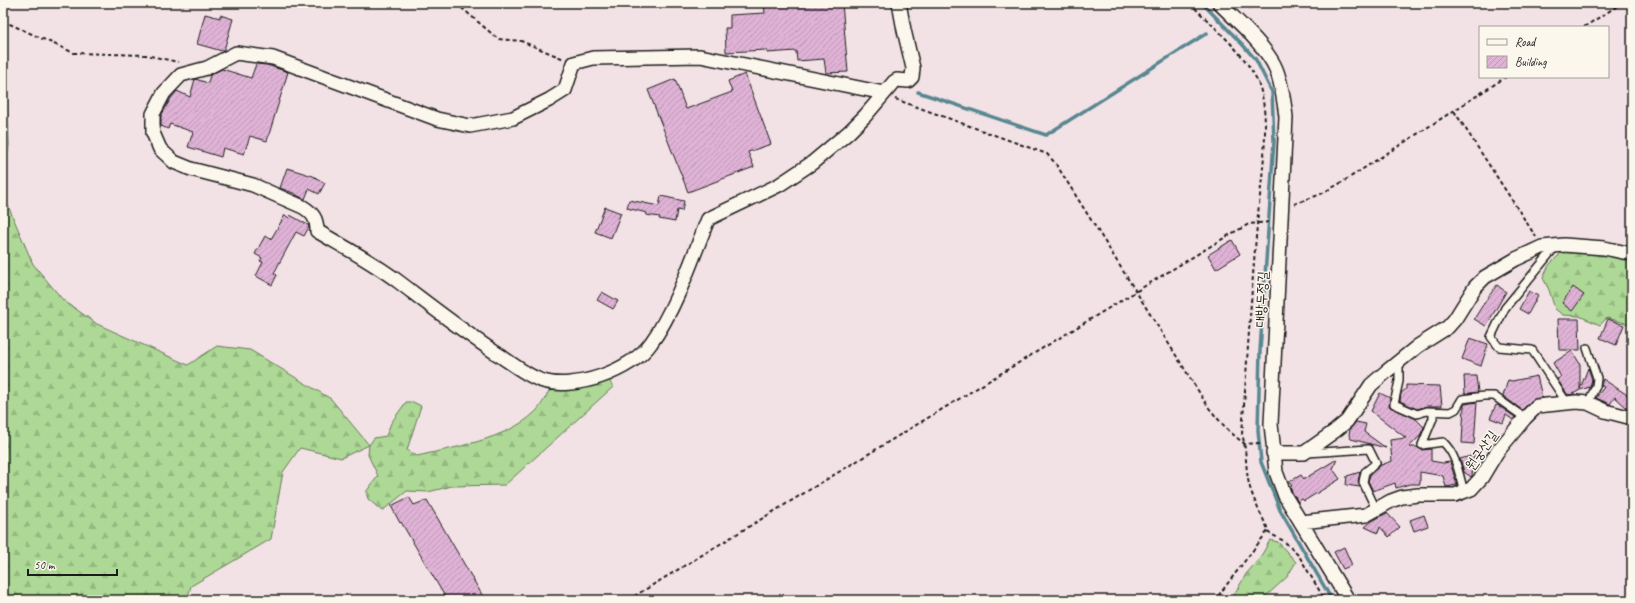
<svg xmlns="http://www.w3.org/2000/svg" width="1635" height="603" viewBox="0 0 1635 603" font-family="Caveat,'Poor Story',sans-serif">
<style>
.forest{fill:url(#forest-firs);stroke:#647a58}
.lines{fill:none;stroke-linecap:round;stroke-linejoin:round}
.stream{stroke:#598791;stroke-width:3.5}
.building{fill:url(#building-hatch);stroke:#1c1c1c}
.lane-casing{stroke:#1c1c1c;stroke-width:10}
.street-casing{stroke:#1c1c1c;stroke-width:16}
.path{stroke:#1c1c1c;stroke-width:2;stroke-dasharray:4 3;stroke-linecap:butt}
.lane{stroke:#fbf7ec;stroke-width:7}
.street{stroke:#fbf7ec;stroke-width:13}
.labels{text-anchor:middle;stroke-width:3;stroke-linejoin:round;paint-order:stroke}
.street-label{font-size:14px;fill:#1c1c1c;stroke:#fbf7ec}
</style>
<defs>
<pattern id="forest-firs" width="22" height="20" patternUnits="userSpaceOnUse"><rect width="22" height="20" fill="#add895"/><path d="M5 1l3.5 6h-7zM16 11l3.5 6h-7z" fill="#94b980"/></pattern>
<pattern id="building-hatch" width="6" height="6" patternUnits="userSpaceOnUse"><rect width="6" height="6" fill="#dfb2d6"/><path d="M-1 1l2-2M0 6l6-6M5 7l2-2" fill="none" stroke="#bf98b7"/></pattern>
</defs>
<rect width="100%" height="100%" fill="#f3e2e5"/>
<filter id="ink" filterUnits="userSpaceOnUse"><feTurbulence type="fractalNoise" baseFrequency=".025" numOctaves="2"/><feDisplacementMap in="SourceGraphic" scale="8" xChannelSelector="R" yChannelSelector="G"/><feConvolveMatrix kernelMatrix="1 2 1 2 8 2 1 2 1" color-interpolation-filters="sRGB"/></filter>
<g filter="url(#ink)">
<!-- forest -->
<path class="forest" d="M3,99l4,1 2,45 -6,38z
M3,194l30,70 30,36 34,24 91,41 29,-19 33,4 81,49 38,46 5,-7 12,-2 5,-13 15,-21h7l8,4 -14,44 10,6c35,-8 90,-17 117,-43 6,-5 11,-15 15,-22l35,-5 25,-6 4,7 -108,98 -53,1 -24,6 -21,-1 -25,20 -14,-12 -2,-7 12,-16 -10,-21 1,-10 -28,13 -41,-10 -17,24 -12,67 -80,47 -4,14h-184z
M1582,250l50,9v68l-3,-3 -22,-6 -7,7 -21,-9 -16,-1 -8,-6 -6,-19 -6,-12 6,-13 13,-13z
M1270,540l8,2 18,20 -9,15 -22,20 -2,3h-28l-2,-3 13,-23 14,-16z"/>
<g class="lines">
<!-- stream -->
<path class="stream" d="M1202,3l40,41 14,16 16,32 2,49 -14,210 -2,79 3,32 19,48 52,90
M1250,7l6,-4
M918,92l128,43 161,-102"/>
</g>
<!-- building -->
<path class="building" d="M764,3h78l6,69 -22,1 -2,-14 -27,2 -1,-10 -29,2v-3l-41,2 -1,-24h5v-13l35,-2z
M205,14l15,4v-3l13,4 -9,31 -2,1 -25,-7z
M256,64l11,1 21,7 -21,69 -17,-5 -6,18 -21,-6 -2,9 -33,-10 5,-15 -23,-8 -2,5 -7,-3v-10l10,-18 6,-7 13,6 5,-18 13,4 2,-8 12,-6 29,9z
M745,74l26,70 -23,8 6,15 -66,25 -40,-102 27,-11 11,30 46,-17 -4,-11z
M287,168l26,8 12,7 -6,11 -10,-5 -4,10 -9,-4v-1l-16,-6z
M661,196l23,5 -2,10 -5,-1 -2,12 -16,-3 1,-2 -14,-2 1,-2 -20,-5 2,-8 30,6z
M605,207l16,6 -10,25 -16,-6z
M285,215l4,3 1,-3 18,10 1,2 -5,9 -8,-4 -22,41 3,2 -5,10 -16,-9 7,-14 -3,-1 2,-3 -7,-4 10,-18 6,3z
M1232,240l8,14 -24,15 -8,-14z
M1497,285l9,7 -20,34 -12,-7 12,-19z
M1573,287l11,8 -12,16 -10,-8z
M1529,291l9,5 -10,18 -9,-5z
M602,292l16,9 -5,8 -16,-9z
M1558,319h21l1,31h-21z
M1608,319l16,6 -8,20 -16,-7z
M1470,338l18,6 -7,22 -19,-7z
M1572,351l8,13v25l8,-21 4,11 -2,8 -10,3 -7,4 -5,1 -11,-16 4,-2 -8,-14z
M1464,376h12l2,16 -13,2z
M1537,376l5,21 -10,3 -10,10 -19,-14 5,-16 4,1z
M1603,379l29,19v12l-4,-1 -13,-12 -5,7 -14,-6 8,-11 -3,-2z
M1406,385l34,1 2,20h-15l-10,3 -17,-8 1,-8 5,-4z
M1380,393l10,5 -1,7 1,2 26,12 8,8 -4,9 -11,11h8l5,3 9,-1v12l12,2 7,-1 7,23 -11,2 -3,-11 -23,-4v12h-10l-14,4 -1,-5 -22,8 -5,-10 2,-6 11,-10 11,-4 -2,-21 16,-2 -35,-27z
M1477,402l-3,42 -12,-1 2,-38 1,-1z
M1496,405l3,1 16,11 -2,3 -7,-5 -3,8 -13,-5z
M1356,422l10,2 -2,8 22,16 -35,-9 -2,-4 1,-6z
M1474,455l-2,21 -1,1 -7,-5 -4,-13z
M1337,459l-4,10 7,10 -36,22 -2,-2 -4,3 -6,-10 -2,-5 2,-1 -3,-4 12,-7 3,4z
M1360,472l-2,10 2,5 -14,-2 1,-9z
M409,497l5,8 13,-5 58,100h-38l-46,-78 -1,1 -9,-17z
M1387,513l13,14 -11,10 -9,-10 -2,6 -13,-6 7,-6z
M1424,515l4,11 -14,5 -4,-11z
M1344,547l8,18 -9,4 -9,-17z"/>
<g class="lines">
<defs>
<path id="lane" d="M1556,246l-51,62 -14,29 8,10 33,3 35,53
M1587,348l10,30 -1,8 -8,17
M1399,361v20l-5,23 23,10 10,-3 23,1 6,-3 6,-10 22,-3h10l31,22
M1433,412v6l-11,27 21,-3c14,13 16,33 21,50
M1307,453l62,-4 7,14 -11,9 -2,10 13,27"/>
<path id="street" d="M1219,3c17,17 48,44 57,66 6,15 8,32 10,48l-15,307 5,48 9,24 63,104
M884,93l-184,-37 -107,2 -19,5 -9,27 -16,10 -36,18 -43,8 -33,-7 -164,-61 -37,-5 -29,15 -26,7 -17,18 -11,21v19l7,16 14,13 17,7 62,16 50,22c10,6 14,12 14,24 27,16 56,31 82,51 33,25 65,50 100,73 12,8 27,20 41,25 32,12 92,-9 111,-37 24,-33 42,-86 57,-124l71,-34 33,-22 37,-31 16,-16 29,-34 3,-2 11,1 4,-4 1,-9 -9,-38 -5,-27
M1273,453h31l31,-22 12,-10 24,-36 16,-14 31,-25 30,-19 7,-8 20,-32 10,-10 31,-18 26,-12 22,-2 40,3 28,6
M1301,522l65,-7 25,-14 11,-4 16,-2h37l16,-6 11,-12 15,-25 28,-34 12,-12 39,-4 12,1 17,8 27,7"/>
</defs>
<!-- lane casing -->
<use href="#lane" class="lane-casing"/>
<!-- street casing -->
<use href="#street" class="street-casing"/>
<!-- path -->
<path class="path" d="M456,3l42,36 23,2 43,18
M1190,3c22,23 51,46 66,75 18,35 4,107 1,147 -6,70 -10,139 -15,209 5,16 3,33 7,50 4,15 11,29 18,43v5l-52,68
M3,21l71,32 72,2 32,7
M1584,27l38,-24
M895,99l152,55 9,10 153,244c11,14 22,26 36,36l15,-1
M1454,111l82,126
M1294,204l27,-10 23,-13 162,-104
M1267,532l17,9 15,15 26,44
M628,600l601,-365 20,-11 20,-2"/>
<!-- lane -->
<use href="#lane" class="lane"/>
<!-- street -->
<use href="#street" class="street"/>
</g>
</g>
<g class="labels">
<!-- street labels -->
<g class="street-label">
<text transform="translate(1261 299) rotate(-87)" y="5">대방두정길</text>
<text transform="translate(1481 450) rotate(-55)" y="5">원궁산길</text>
</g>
</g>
<!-- margin -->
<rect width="1635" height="603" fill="none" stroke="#fbf7ec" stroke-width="16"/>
<rect x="8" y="8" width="1619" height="587" fill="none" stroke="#1c1c1c" stroke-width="1.5" filter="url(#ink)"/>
<!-- legend -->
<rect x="1479" y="26" width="130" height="52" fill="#fbf7ec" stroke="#a29f99"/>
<rect x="1487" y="39" width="20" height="6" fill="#fbf7ec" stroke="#a29f99"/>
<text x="1515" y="46" font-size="12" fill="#1c1c1c">Road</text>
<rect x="1487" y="56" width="20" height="12" fill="url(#building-hatch)" stroke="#a29f99"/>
<text x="1515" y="66" font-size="12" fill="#1c1c1c">Building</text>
<!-- scale -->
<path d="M28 569v6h89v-6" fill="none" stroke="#1c1c1c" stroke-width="2"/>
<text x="34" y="569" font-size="12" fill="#1c1c1c" stroke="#fbf7ec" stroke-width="3" paint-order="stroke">50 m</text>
</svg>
